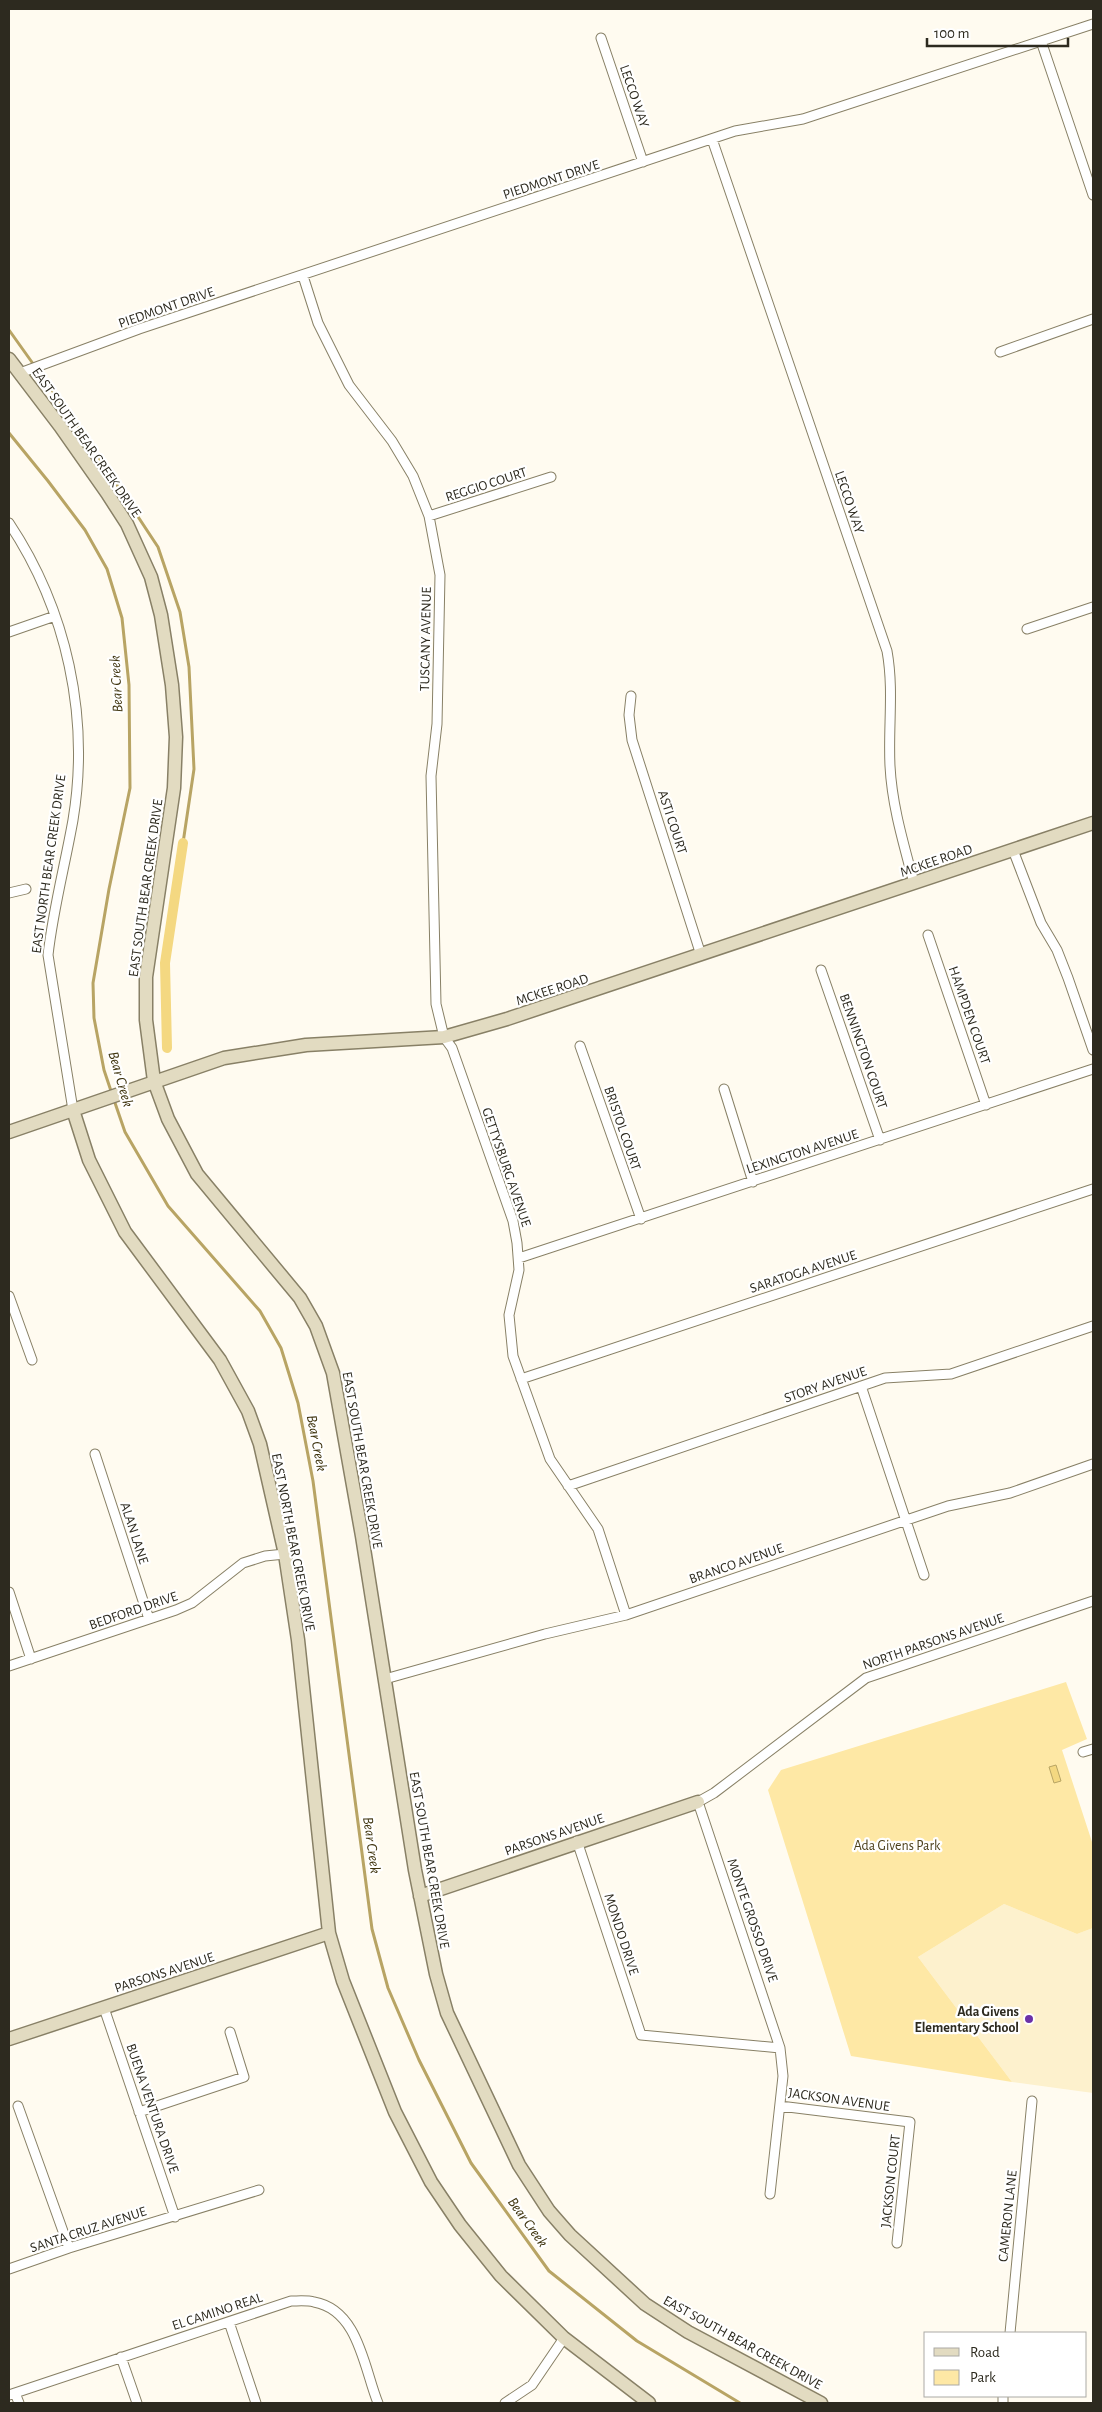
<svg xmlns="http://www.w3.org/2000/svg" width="1102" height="2412" viewBox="0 0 1102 2412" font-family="'Alegreya Sans',sans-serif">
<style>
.built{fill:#fdf1cd}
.green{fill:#fee8a5}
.water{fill:#f4d881;stroke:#b8a464}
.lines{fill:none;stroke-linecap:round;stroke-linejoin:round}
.stream{stroke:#b8a464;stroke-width:3}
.canal{stroke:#f4d881;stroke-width:10}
.street-casing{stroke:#888066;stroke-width:11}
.secondary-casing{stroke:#888066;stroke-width:15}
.street{stroke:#fff;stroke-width:9}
.secondary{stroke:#e2dbc1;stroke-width:12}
.poi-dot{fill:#6b31a7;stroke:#fff;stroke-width:2}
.labels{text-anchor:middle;stroke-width:4.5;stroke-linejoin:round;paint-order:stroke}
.street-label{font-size:14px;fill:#2d2a1f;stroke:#fff}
.park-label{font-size:14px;fill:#4b3f1a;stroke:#fff}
.poi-label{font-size:14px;font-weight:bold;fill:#2d2a1f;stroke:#fff;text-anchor:end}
.water-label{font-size:15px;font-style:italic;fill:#3f340e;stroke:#fff}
</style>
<rect width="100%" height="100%" fill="#fffbf0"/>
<!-- built -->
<path class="built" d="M1004,1904l73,30 16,-6v165l-81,-11 -94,-125z"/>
<!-- green -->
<path class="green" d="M1066,1682l21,57 -25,11 31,95v83l-16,6 -73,-30 -86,53 94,125 -161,-26 -83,-266 13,-20z"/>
<!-- water -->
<path class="water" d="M1056,1765l5,16 -7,2 -5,-16z"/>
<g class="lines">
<!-- stream -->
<path class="stream" d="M9,330l77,108 72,109 22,65 9,55 5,102 -11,74
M9,433l39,48 37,49 22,39 15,49 7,67 1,103 -21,101 -16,94 1,35 10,52 8,24
M114,1100l11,32 43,74 92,105 21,37 17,55 15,78 59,448 16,59 31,72 52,103 78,108 88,70 103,62"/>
<!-- canal -->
<path class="canal" d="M167,1048l-2,-85 18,-120"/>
<defs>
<path id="street" d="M601,38l42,124
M1041,41l52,154
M712,139l175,512c7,39 1,76 3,115 2,40 14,79 24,117
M303,276l15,47 31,62 43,56 21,35 16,40 11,59 -3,149 -6,52 5,228 8,33 8,11 61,173 4,22 2,27 -10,45 4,41 37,103 48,70 28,86
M1000,352l93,-33
M20,373l119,-44 596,-198 68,-12 290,-95
M429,516l122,-39
M9,523c58,87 81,194 64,297 -8,45 -20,90 -25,135l25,155
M1027,629l66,-22
M9,632l46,-16
M631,696l-2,19 3,25 69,215
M1013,850l28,73 16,27 11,28 25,72
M9,893l17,-4
M928,935l58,170
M821,970l59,170
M580,1046l61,173
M724,1089l29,93
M519,1258l574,-189
M9,1296l23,64
M521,1379l572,-190
M861,1386l63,189
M95,1454l54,165
M568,1486l317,-108 66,-4 142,-48
M9,1592l22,67
M9,1666l167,-56 16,-7 51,-40 22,-7 20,-2
M385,1679l160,-45 81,-19 322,-109 62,-13 83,-29
M1083,1752l10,-3
M577,1841l64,194 139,13
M104,2008l71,209
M18,2106l51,142
M780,2106l130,16 -13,121
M139,2112l105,-35 -14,-45
M770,2194l13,-118 -3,-28 -82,-246 16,-9 152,-115 227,-77
M9,2269l60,-21 190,-58
M229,2322l27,81
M1010,2333l22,-232
M121,2357l16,46
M15,2393l4,10
M9,2395l282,-94c7,0 16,-1 23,1 45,8 50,67 64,101
M505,2403l27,-18 32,-47
M1003,2403v-7"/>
<path id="secondary" d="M9,359l51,67 47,67 20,31 24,53 10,38 11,70 4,52 -2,51 -28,189v43l8,61 14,38 29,55 103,124 16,28 17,47 29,163 53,334 21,104 11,39 72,152 30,46 21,24 75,69 43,28 133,71
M73,1110l16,50 36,72 95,128 28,51 12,33 25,110 13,86 31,293 14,48 52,131 36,70 29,43 41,51 63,62 85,65
M9,1132l215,-74 82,-13 138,-8 63,-18 586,-196
M420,1896l278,-94
M9,2039l320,-106"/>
</defs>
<!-- street casing -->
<use href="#street" class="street-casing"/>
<!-- secondary casing -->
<use href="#secondary" class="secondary-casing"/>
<!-- street -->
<use href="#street" class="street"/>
<!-- secondary -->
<use href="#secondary" class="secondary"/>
</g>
<!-- markers -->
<circle class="poi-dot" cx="1029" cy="2019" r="5"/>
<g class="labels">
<!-- street labels -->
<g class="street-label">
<text transform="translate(635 96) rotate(71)" y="5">LECCO WAY</text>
<text transform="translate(551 179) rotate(-18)" y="5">PIEDMONT DRIVE</text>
<text transform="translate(166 307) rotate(-19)" y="5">PIEDMONT DRIVE</text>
<text transform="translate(87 442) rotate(55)" y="5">EAST SOUTH BEAR CREEK DRIVE</text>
<text transform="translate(486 484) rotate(-18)" y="5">REGGIO COURT</text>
<text transform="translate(850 502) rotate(71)" y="5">LECCO WAY</text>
<text transform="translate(425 639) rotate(-89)" y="5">TUSCANY AVENUE</text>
<text transform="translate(673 822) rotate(72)" y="5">ASTI COURT</text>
<text transform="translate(936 860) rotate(-19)" y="5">MCKEE ROAD</text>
<text transform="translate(48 864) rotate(-82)" y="5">EAST NORTH BEAR CREEK DRIVE</text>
<text transform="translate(145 888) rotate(-82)" y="5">EAST SOUTH BEAR CREEK DRIVE</text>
<text transform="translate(552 989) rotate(-18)" y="5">MCKEE ROAD</text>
<text transform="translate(970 1015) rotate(71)" y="5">HAMPDEN COURT</text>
<text transform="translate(864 1051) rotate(71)" y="5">BENNINGTON COURT</text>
<text transform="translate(623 1128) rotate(71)" y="5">BRISTOL COURT</text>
<text transform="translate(802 1151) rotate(-18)" y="5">LEXINGTON AVENUE</text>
<text transform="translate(507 1167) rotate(71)" y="5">GETTYSBURG AVENUE</text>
<text transform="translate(803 1271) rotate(-18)" y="5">SARATOGA AVENUE</text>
<text transform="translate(825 1384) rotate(-19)" y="5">STORY AVENUE</text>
<text transform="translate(363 1460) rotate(80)" y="5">EAST SOUTH BEAR CREEK DRIVE</text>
<text transform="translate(135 1533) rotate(72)" y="5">ALAN LANE</text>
<text transform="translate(294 1542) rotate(79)" y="5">EAST NORTH BEAR CREEK DRIVE</text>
<text transform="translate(736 1563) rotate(-19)" y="5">BRANCO AVENUE</text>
<text transform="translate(133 1610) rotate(-19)" y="5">BEDFORD DRIVE</text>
<text transform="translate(933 1641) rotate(-19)" y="5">NORTH PARSONS AVENUE</text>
<text transform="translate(554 1834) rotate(-19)" y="5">PARSONS AVENUE</text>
<text transform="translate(430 1860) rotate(80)" y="5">EAST SOUTH BEAR CREEK DRIVE</text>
<text transform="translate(753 1920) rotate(71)" y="5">MONTE GROSSO DRIVE</text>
<text transform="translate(622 1934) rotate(72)" y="5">MONDO DRIVE</text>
<text transform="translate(164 1972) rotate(-18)" y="5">PARSONS AVENUE</text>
<text transform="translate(839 2099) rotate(8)" y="5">JACKSON AVENUE</text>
<text transform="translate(153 2108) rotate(71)" y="5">BUENA VENTURA DRIVE</text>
<text transform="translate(890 2181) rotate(-84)" y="5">JACKSON COURT</text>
<text transform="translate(1007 2216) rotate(-84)" y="5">CAMERON LANE</text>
<text transform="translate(88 2229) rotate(-18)" y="5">SANTA CRUZ AVENUE</text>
<text transform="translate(217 2311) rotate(-18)" y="5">EL CAMINO REAL</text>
<text transform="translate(743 2342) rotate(29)" y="5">EAST SOUTH BEAR CREEK DRIVE</text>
</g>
<!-- park labels -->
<g class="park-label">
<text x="897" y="1850">Ada Givens Park</text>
</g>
<!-- poi labels -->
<g class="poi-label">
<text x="1019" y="2016">Ada Givens<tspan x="1019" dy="16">Elementary School</tspan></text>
</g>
<!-- water labels -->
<g class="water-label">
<text transform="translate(116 684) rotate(-93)" y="5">Bear Creek</text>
<text transform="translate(121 1079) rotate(74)" y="5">Bear Creek</text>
<text transform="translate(317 1443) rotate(79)" y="5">Bear Creek</text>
<text transform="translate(372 1845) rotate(82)" y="5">Bear Creek</text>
<text transform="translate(528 2222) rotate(54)" y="5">Bear Creek</text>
</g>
</g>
<!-- border -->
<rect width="1102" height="2412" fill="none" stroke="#2d2a1f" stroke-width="20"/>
<!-- legend -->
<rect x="924" y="2332" width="162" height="65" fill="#ffffff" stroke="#abaaa5"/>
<rect x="934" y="2348" width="25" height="8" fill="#e2dbc1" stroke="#abaaa5"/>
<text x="970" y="2357" font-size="15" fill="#2d2a1f">Road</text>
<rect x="934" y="2370" width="25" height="15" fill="#fee8a5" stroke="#abaaa5"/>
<text x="970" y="2382" font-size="15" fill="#2d2a1f">Park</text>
<!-- scale -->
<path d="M927 38v8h141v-8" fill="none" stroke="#2d2a1f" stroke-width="2.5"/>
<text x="934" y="38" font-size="15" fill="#2d2a1f" stroke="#ffffff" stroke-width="4" paint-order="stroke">100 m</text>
</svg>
